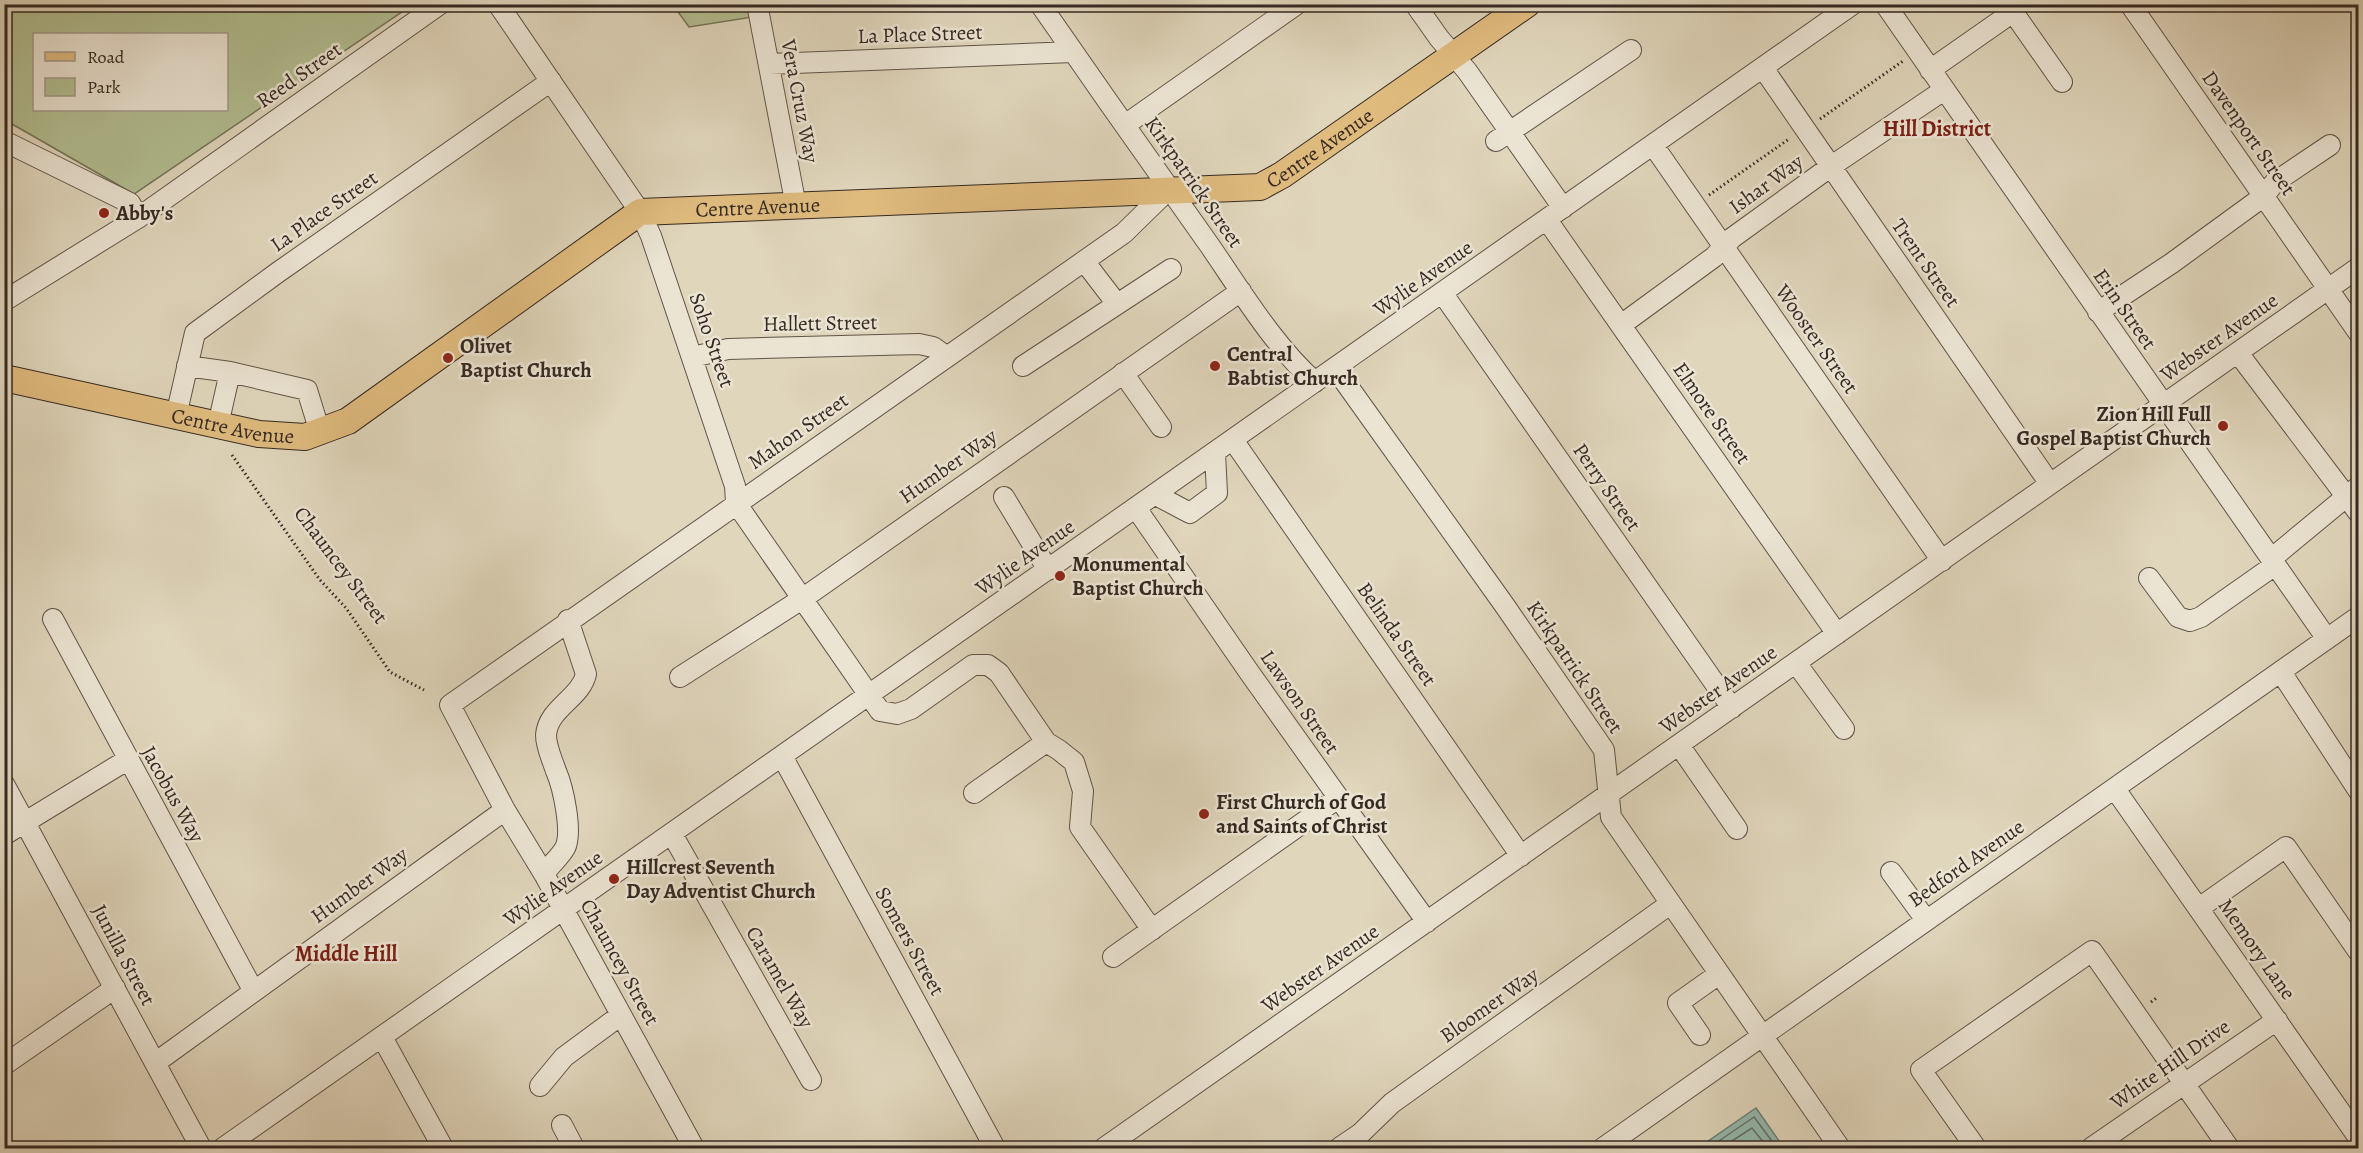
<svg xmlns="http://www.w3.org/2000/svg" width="2363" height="1153" viewBox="0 0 2363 1153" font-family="Alegreya,serif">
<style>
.green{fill:#b2be91;stroke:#74745a;stroke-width:1.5;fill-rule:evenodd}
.water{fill:#94b9af;stroke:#6e7f77;stroke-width:1.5}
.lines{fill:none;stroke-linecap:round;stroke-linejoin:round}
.shore{stroke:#647169;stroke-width:1.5}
.minor-casing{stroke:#605449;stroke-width:22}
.major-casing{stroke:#352923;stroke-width:28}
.path{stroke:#352923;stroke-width:3;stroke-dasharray:1.5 3;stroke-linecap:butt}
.minor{stroke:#ebe4d3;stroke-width:20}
.major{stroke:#e0bb7e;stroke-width:26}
.poi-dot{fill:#8f2418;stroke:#ebe4d3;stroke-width:2}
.labels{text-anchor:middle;stroke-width:5;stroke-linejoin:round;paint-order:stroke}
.street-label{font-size:21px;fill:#352923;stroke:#ebe4d3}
.poi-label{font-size:21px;font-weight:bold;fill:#352923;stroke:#ebe4d3;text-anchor:start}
.neighbourhood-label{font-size:22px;font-weight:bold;fill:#7a1f14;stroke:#ebe4d3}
</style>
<rect width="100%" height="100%" fill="#e0d6bc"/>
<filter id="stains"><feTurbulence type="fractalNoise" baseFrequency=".00333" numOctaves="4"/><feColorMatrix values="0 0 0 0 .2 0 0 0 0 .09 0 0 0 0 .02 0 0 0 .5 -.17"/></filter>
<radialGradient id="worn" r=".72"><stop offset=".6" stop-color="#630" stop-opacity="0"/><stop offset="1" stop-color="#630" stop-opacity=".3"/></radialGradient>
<!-- green -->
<path class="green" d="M5,4h407v1l-278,189 -129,-74zM34,34h192v76h-192z
M673,5h77l3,12 -64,10z"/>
<!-- water -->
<path class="water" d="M1756,1108l28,40h-77l-3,-4z"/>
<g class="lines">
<!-- shore -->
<path class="shore" d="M1712,1148l1,-3 41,-28 23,31
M1721,1148l31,-20 16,20"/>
<defs>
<path id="minor" d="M498,4l142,208 11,24 84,250 1,17 144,208 17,3 14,-5 62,-44h15l11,8 47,69 13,8 15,12 9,29 -3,36 72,103
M757,4l39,202
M1040,4c56,81 113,162 170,242 31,45 64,100 105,136
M1415,4l24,34 28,33 96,137
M1885,4l442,635
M2130,4l228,328
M769,64l304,-12
M1763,68l287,416
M1930,70l83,-58 49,70
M1125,125l172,-121
M4,141l126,62 8,15
M1496,141l135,-91
M1653,145l289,416
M1547,220l290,414
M1084,261l33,43
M1443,294l289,414
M4,301l134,-83 302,-214
M2098,312l74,-49 92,-67 11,-14 55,-37
M1621,325l93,-68 18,-19 98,-71 114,-77
M2238,353l120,159
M692,357l36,-8 191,-5 14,3 14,10
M187,366l43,6 77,18 13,42
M1023,366l148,-97
M1335,368l170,238 99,144 7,67 229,331
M1123,373l38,54
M176,416l19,-83 82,-60 274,-192
M218,425l12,-53
M1233,440l288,416
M1156,495l34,18 27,-20 -2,-40
M1004,497l44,73
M1136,508l113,164 178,250
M2271,559l87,-72
M2149,578l29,39 12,4 11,-4 74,-52
M53,619l200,371
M1796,663l48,66
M2281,672l77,118
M680,677l122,-78 439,-308
M1679,745l58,84
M782,756l213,392
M4,784l197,364
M2115,789l243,348
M974,793l72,-51
M672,834l139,246
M4,835l123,-75
M1891,872l35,48
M544,874c6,-9 16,-17 21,-26 8,-16 -2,-61 -9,-77 -4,-12 -10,-24 -10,-36 2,-27 35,-37 40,-61l-18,-54
M2199,908l87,-61 72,104
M1113,957l225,-159
M1700,1035l-22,-32 41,-29
M382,1037l61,111
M155,1063l350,-253
M4,1065l111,-77
M540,1086l24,-29 57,-42
M562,1125l12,23
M223,1148l1630,-1144
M694,1148l-150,-274 -39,-64 -55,-105 674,-472 45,-44
M1104,1148l1254,-880
M1339,1148l22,-15 31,-30 278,-199
M1603,1148l755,-531
M1976,1148l-55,-78 171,-119 137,197
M2091,1148l186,-128"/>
<g id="major">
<path id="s1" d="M4,378l255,56 46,3 43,-16 292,-209 620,-25 22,-12 245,-171"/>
</g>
</defs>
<!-- minor casing -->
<use href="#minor" class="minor-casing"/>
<!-- major casing -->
<use href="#major" class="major-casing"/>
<!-- path -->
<path class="path" d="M1820,119l83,-58
M1709,195l80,-56
M232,455l88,125 26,28 44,64 34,18
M2151,1002l7,-5"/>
<!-- minor -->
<use href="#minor" class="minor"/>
<!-- major -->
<use href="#major" class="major"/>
</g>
<!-- markers -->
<g class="poi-dot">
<circle cx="104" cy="213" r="6"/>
<circle cx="448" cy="358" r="6"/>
<circle cx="1215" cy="366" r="6"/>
<circle cx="2223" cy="426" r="6"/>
<circle cx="1060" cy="576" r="6"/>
<circle cx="1204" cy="814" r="6"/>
<circle cx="614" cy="879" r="6"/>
</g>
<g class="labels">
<!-- street labels -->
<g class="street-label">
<text transform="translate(920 34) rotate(-2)" y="7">La Place Street</text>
<text transform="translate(299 75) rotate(-35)" y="7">Reed Street</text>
<text transform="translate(800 101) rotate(79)" y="7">Vera Cruz Way</text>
<text transform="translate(2249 133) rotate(55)" y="7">Davenport Street</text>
<text dy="7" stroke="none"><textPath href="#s1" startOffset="1404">Centre Avenue</textPath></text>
<text transform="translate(1194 182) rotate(55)" y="7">Kirkpatrick Street</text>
<text transform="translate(1766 184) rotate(-36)" y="7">Ishar Way</text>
<text dy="7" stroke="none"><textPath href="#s1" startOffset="830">Centre Avenue</textPath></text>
<text transform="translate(324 211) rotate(-35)" y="7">La Place Street</text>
<text transform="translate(1926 263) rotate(55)" y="7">Trent Street</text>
<text transform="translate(1423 278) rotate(-35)" y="7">Wylie Avenue</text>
<text transform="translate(2125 309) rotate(55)" y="7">Erin Street</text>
<text transform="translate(820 323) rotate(-1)" y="7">Hallett Street</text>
<text transform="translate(2219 337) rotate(-35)" y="7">Webster Avenue</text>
<text transform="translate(1817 339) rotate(55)" y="7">Wooster Street</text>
<text transform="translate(712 340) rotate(71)" y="7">Soho Street</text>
<text transform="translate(1712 413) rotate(55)" y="7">Elmore Street</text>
<text dy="7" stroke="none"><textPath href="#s1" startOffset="234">Centre Avenue</textPath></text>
<text transform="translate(798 431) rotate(-35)" y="7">Mahon Street</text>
<text transform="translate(948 466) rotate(-35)" y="7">Humber Way</text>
<text transform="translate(1607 487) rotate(55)" y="7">Perry Street</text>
<text transform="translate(1025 557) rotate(-35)" y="7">Wylie Avenue</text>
<text transform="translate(341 565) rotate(53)" y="7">Chauncey Street</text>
<text transform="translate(1397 634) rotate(55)" y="7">Belinda Street</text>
<text transform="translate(1575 667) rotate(56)" y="7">Kirkpatrick Street</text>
<text transform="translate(1718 689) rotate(-35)" y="7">Webster Avenue</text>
<text transform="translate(1300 702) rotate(55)" y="7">Lawson Street</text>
<text transform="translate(173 794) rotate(61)" y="7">Jacobus Way</text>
<text transform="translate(1966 863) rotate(-35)" y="7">Bedford Avenue</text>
<text transform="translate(359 885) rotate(-36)" y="7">Humber Way</text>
<text transform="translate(553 888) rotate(-35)" y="7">Wylie Avenue</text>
<text transform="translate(910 941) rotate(61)" y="7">Somers Street</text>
<text transform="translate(2257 949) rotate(55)" y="7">Memory Lane</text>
<text transform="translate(124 955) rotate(62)" y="7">Junilla Street</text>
<text transform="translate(620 962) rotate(61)" y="7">Chauncey Street</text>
<text transform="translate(1320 968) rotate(-35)" y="7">Webster Avenue</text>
<text transform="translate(780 977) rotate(60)" y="7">Caramel Way</text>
<text transform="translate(1489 1005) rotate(-35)" y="7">Bloomer Way</text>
<text transform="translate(2170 1064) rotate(-35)" y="7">White Hill Drive</text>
</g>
<!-- poi labels -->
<g class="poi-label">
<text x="116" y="220">Abby's</text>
<text x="460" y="353">Olivet<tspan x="460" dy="24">Baptist Church</tspan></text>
<text x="1227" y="361">Central<tspan x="1227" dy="24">Babtist Church</tspan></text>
<text x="2211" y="421" text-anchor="end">Zion Hill Full<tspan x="2211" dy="24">Gospel Baptist Church</tspan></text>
<text x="1072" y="571">Monumental<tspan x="1072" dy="24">Baptist Church</tspan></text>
<text x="1216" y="809">First Church of God<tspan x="1216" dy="24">and Saints of Christ</tspan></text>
<text x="626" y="874">Hillcrest Seventh<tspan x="626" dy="24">Day Adventist Church</tspan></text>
</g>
<!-- neighbourhood labels -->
<g class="neighbourhood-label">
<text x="1937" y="136">Hill District</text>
<text x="346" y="961">Middle Hill</text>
</g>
</g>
<!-- margin -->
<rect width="2363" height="1153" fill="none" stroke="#e0d6bc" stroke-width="24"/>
<rect x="6" y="6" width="2351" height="1141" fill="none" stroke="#352923" stroke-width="3"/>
<rect x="12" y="12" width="2339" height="1129" fill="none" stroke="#352923" stroke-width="1.5"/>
<!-- legend -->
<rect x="33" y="33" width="195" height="78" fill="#ebe4d3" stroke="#a2998d" stroke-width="1.5"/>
<rect x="45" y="52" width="30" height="9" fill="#e0bb7e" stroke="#a2998d" stroke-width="1.5"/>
<text x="87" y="63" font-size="18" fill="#352923">Road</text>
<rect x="45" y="78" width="30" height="18" fill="#b2be91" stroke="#a2998d" stroke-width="1.5"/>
<text x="87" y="93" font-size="18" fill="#352923">Park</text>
<rect width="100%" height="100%" filter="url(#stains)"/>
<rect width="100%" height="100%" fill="url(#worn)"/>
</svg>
